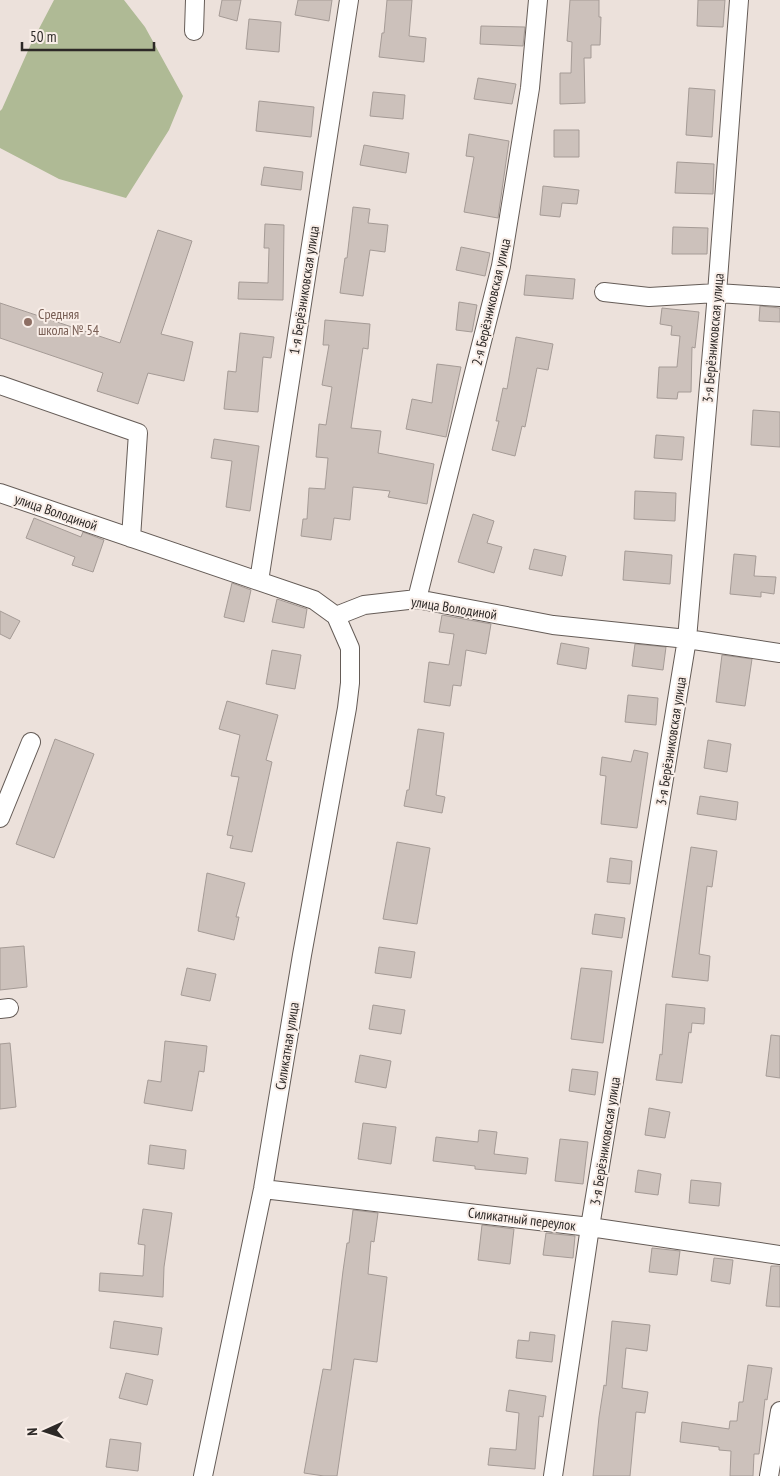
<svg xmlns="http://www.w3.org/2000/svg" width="780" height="1476" viewBox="0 0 780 1476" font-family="'PT Sans Narrow',sans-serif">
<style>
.green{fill:#afba95}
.building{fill:#ccc1bb;stroke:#a59b96}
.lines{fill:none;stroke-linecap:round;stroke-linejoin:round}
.minor-casing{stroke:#655c57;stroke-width:20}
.minor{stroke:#fff;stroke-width:18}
.education-dot{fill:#8d6e63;stroke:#f9eee8;stroke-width:2}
.labels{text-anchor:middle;stroke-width:4;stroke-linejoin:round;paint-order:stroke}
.street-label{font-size:14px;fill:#2d2927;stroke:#f9eee8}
.education-label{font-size:14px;fill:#785e54;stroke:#f9eee8;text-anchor:start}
</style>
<rect width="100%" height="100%" fill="#ece1db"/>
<!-- green -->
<path class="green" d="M54,0h70l21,27 38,69 -14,34 -43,68 -67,-19 -59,-31v-37l2,-2 29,-65z"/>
<!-- building -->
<path class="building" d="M222,0h19l-4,21 -18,-5z
M298,0h34l-3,21 -34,-6z
M387,0h25l-3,36 17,2 -2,24 -45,-5 3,-24h2z
M570,0h29v17h2l-1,28h-9v13h-7l1,45 -25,1v-31h11l1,-31 -5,-1z
M698,0h27l-2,27 -26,-1z
M249,19l32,3 -2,30 -33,-3z
M481,26l44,1 -2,19 -43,-2z
M478,78l38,6 -4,20 -38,-5z
M689,88l26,2 -3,47 -26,-2z
M373,92l32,3 -2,24 -33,-3z
M259,101l55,6 -3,30 -55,-6z
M554,130h25v27h-25z
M469,134l40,7 -11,77 -34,-6 10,-55 -8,-1z
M364,145l45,8 -3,20 -46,-8z
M677,162l37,2 -1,30 -38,-1z
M264,167l39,5 -2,18 -40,-5z
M543,186l36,4 -2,14 -15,-1 -2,14 -20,-2z
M353,207l17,2 -2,14 20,2 -3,27 -15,-2 -7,46 -23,-3 5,-35h2z
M265,224l19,1 -1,75 -45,-1 1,-17 29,1 1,-35h-5z
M673,227l35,1 -1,26h-35z
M158,230l34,11 -31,93 32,8 -9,39 -36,-8 -10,31 -41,-13 6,-18 -103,-35v-35l120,40z
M461,247l29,6 -5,23 -29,-6z
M526,275l49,4 -2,20 -49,-4z
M459,302l18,3 -5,27 -16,-2z
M760,306l20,2v14l-21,-1z
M662,308l37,4 -4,36 -3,-1 -1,45h-13l-1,7 -20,-1 2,-31h18l3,-31 -9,-1 1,-9 -12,-2z
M325,320l45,4 -2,25 -5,-1 -12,80 30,3 -3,22 56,11 -7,40 -39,-7 2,-6 -37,-4 -3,33 -16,-2 -3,22 -30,-4 2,-17h4l2,-31 16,1 3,-31 -12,-1 3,-33 7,1 6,-38 -10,-2 7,-40h-6z
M240,333l34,4 -3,21 -8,-1 -5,55 -34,-3 4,-38 8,1z
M516,337l37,7 -5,26 -11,-2 -12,59 -3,-1 -7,30 -23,-6 7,-29h-3l7,-33 4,1z
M437,364l24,3 -15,70 -40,-8 6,-30 20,4z
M753,410l27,2v35l-29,-2z
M656,435l28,2 -2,23 -28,-2z
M214,439l45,7 -9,65 -24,-4 6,-46 -21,-3z
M635,491l41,2 -1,28 -41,-2z
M473,514l21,7 -7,22 15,4 -8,26 -36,-11z
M34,518l47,19 2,-5 21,8 -11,32 -21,-7 3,-8 -49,-19z
M534,549l32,7 -4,20 -33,-7z
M625,551l47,4 -2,29 -47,-4z
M734,554l22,2 -2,20 22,1 -2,17 -13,-2v5l-31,-3z
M232,583l19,7 -7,32 -20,-5z
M277,599l30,10 -3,19 -32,-6z
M0,611l20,10 -10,18 -10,-5z
M442,615l49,9 -5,30 -20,-4 -5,36 -8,-1 -3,21 -26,-4 5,-40 20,3 5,-31 -15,-2z
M561,643l28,5 -3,21 -29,-5z
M635,644l31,3 -3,23 -31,-4z
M272,650l29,5 -6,34 -29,-5z
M722,655l30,4 -7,47 -29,-4z
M628,695l30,3 -2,27 -31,-3z
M227,701l51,14 -12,45 6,2 -20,90 -22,-4 3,-12 -6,-1 12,-58 -8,-1 9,-41 -21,-6z
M418,729l26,4 -8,62 9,2 -3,16 -38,-7 3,-16h2z
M55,739l39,15 -40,104 -38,-14z
M708,740l23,4 -4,28 -23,-4z
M634,750l14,3 -11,75 -36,-4 5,-48 -6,-1 2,-18 29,5z
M700,796l38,6 -2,18 -39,-6z
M397,842l33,6 -13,76 -34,-5z
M691,847l26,4 -5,36 -5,-1 -8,68 11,2 -2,25 -36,-4z
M610,858l22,3 -2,23 -23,-2z
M207,873l38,10 -9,34h3l-5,23 -36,-9z
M595,914l30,4 -3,20 -30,-4z
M24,946l3,41 -27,3v-42z
M379,947l36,5 -4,26 -36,-5z
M187,968l29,6 -6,27 -29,-6z
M581,968l31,3 -9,72 -32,-4z
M666,1004l39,4 -1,16 -12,-1 -1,10 -2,-1 -7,51 -26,-3 4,-26 2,1z
M373,1005l32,5 -4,24 -32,-5z
M771,1035l9,1v42l-14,-2z
M165,1041l42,5 -3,26 -5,-1 -7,40 -48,-8 4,-23 13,2z
M10,1043l6,64 -16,2v-65z
M360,1055l31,6 -5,27 -31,-6z
M572,1069l26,3 -3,23 -26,-4z
M649,1108l21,4 -5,26 -20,-3z
M363,1123l33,4 -5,37 -33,-5z
M479,1130l18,2 -3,22 34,4 -2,16 -51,-5v-3l-42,-5 3,-24 42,5z
M560,1139l28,3 -5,42 -28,-3z
M150,1145l36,5 -2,19 -36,-5z
M638,1170l23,4 -3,21 -23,-3z
M691,1180l30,3 -2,23 -30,-3z
M143,1209l29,4 -8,54 -1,30 -64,-6 1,-18 43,3 2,-31 -7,-1z
M353,1210l25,3 -4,29 -3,-1 -3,33 19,3 -10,85 -23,-3 -17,117h-13l-20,-3 19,-104 8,1 12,-99 4,-28h2z
M482,1225l32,4 -4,35 -32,-4z
M546,1233l29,3 -2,22 -30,-3z
M652,1248l28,3 -3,24 -28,-3z
M714,1258l19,2 -3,24 -19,-3z
M771,1266h9v41l-14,-1z
M114,1321l48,7 -4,27 -48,-7z
M612,1321l38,4 -3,26 -21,-3 -4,40 26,4 -3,21 -9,-1 -6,64h-37l6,-59 5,-32 2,1z
M530,1332l25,3 -3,27 -36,-4 2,-18 11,1z
M748,1365l24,3 -5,32 -2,-1 -6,55h-5l-1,22h-23l1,-25 -12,-1v-3l-39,-5 2,-20 47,7 1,-8h7l2,-19h4z
M126,1373l27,7 -6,25 -28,-7z
M509,1390l37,6 -3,21 -4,-1 -4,53 -47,-4 2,-17 26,2 3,-37 -13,-2z
M110,1439l31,4 -3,28 -32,-4z"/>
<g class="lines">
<defs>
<path id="minor" d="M194,31l1,-31
M604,292l45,5 68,-4 63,4
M0,385l138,48 -7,105
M0,493l314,107 22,16
M259,581l90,-581
M417,599l84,-333 29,-178 8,-88
M336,616l28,-11 53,-6 136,26 134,14 93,14
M0,818l31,-76
M0,1009l9,-1
M263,1189l327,38 190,28
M203,1476l60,-287 39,-234 45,-247 3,-25v-35l-14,-32
M553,1476l37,-249 97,-588 30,-346 22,-293
M769,1476l11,-65"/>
</defs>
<!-- minor casing -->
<use href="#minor" class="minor-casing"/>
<!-- minor -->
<use href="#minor" class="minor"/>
</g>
<!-- markers -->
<circle class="education-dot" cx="28" cy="322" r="5"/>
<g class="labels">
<!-- street labels -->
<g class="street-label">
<text transform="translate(304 290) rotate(-81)" y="5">1-я Берёзниковская улица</text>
<text transform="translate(491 302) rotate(-77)" y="5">2-я Берёзниковская улица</text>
<text transform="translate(713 338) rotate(-85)" y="5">3-я Берёзниковская улица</text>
<text transform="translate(56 512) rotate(19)" y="5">улица Володиной</text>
<text transform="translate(454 608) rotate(9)" y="5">улица Володиной</text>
<text transform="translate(671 741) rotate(-81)" y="5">3-я Берёзниковская улица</text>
<text transform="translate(287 1046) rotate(-81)" y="5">Силикатная улица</text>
<text transform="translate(605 1141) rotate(-81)" y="5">3-я Берёзниковская улица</text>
<text transform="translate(522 1219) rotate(7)" y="5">Силикатный переулок</text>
</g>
<!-- education labels -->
<g class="education-label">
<text x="38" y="319">Средняя<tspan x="38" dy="16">школа № 54</tspan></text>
</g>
</g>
<!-- north arrow -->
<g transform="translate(45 1431) rotate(267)" stroke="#f9eee8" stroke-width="4" paint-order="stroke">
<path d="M0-4L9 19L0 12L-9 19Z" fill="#2d2927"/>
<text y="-8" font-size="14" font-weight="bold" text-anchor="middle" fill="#2d2927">N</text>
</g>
<!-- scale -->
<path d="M22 42v8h132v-8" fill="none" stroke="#2d2927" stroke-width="2.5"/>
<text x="30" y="42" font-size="15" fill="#2d2927" stroke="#f9eee8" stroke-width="4" paint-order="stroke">50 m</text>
</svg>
